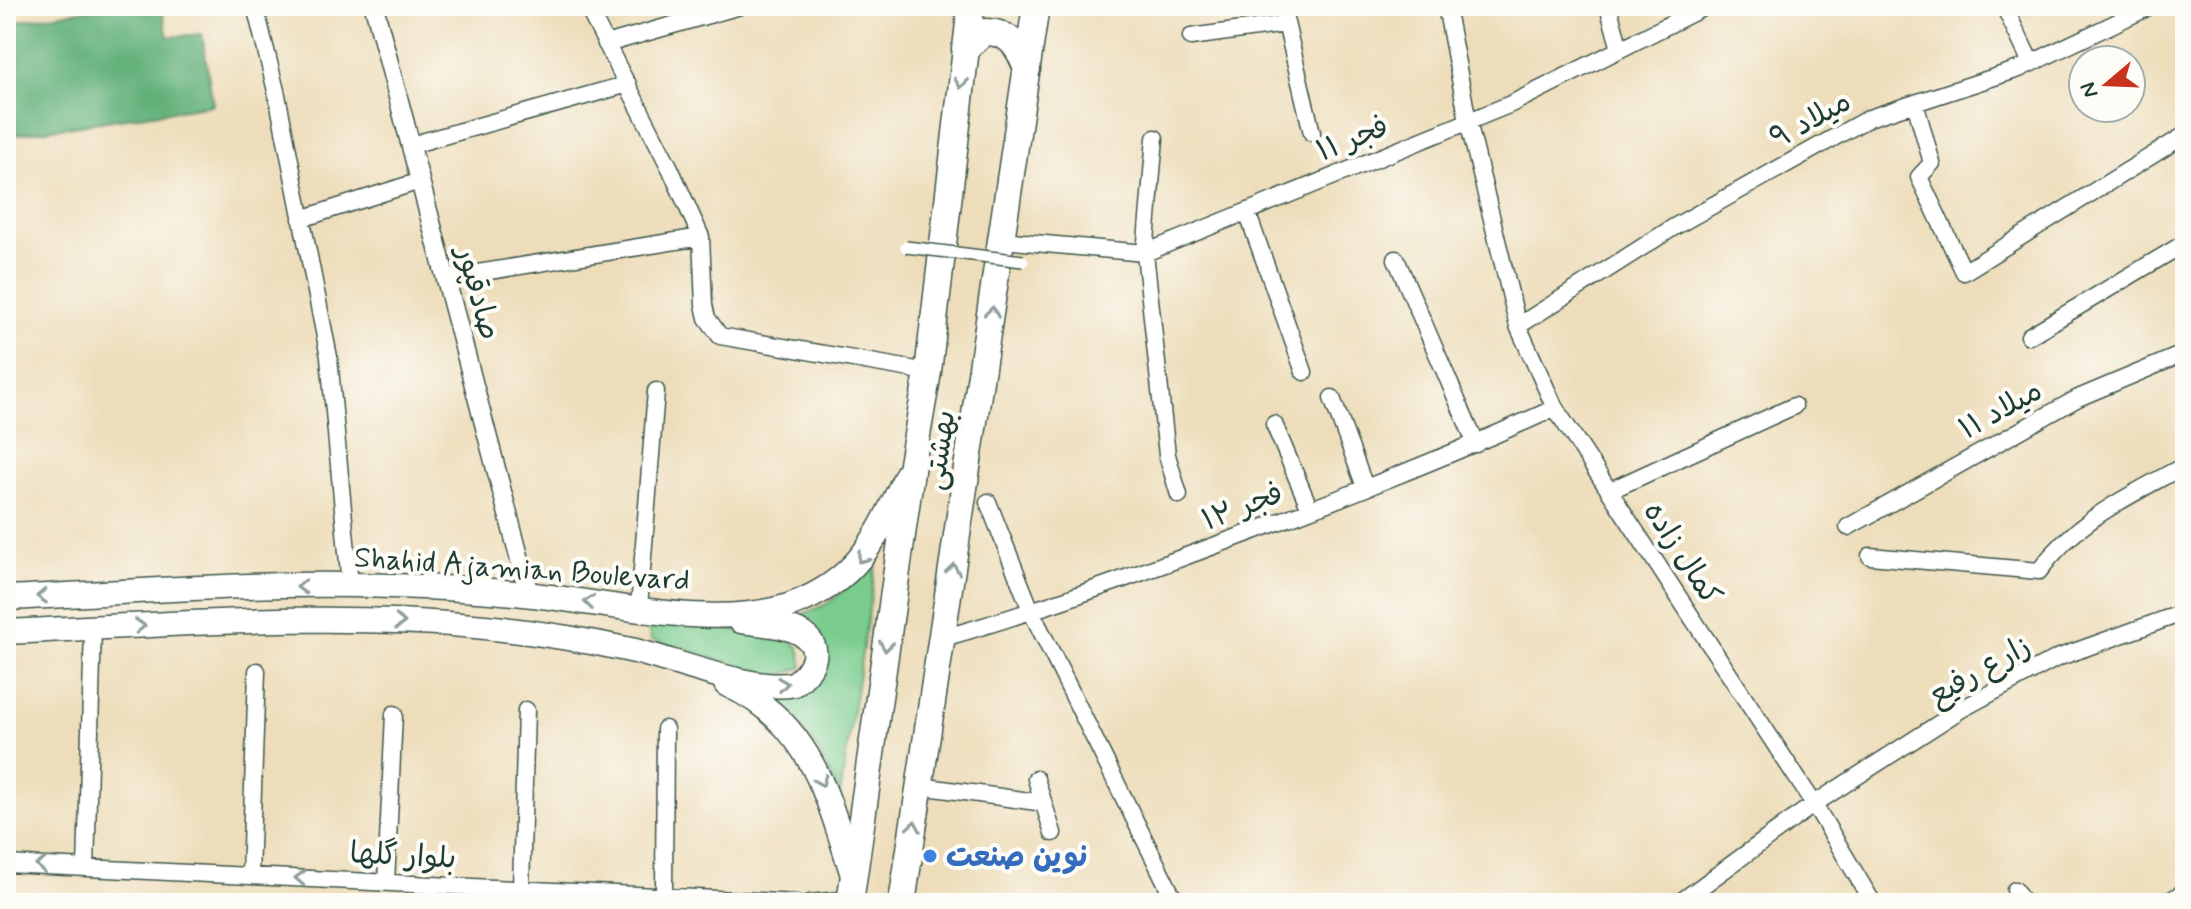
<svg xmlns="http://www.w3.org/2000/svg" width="2191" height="909" viewBox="0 0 2191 909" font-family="Mynerve,'Playpen Sans Arabic',sans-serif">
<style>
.green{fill:#79cc8e;stroke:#4c8461;stroke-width:2}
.forest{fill:#62b079;stroke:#407656;stroke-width:2}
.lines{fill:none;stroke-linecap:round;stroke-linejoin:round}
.minor-casing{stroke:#3e5548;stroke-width:19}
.tertiary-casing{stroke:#3e5548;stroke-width:21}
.primary-casing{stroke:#3e5548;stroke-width:27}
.trunk-casing{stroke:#3e5548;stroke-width:29}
.minor{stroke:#fff;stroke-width:16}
.tertiary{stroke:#fff;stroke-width:18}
.primary{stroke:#fff;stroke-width:24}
.trunk{stroke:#fff;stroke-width:26}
.pedestrian-bridge-casing{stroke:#3e5548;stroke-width:14;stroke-linecap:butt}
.pedestrian-bridge{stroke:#fff;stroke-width:11}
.oneway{stroke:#8f9e9a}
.shop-dot{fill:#3f7fe0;stroke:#fdfcf7;stroke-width:3}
.labels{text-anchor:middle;stroke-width:8;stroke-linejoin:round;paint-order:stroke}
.street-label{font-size:30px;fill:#1f3d34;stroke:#fdfcf7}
.shop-label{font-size:30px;font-weight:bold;fill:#366cbe;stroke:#fdfcf7;text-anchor:start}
</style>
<rect width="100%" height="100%" fill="#fdfcf7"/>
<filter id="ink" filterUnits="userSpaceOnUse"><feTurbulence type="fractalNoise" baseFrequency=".0125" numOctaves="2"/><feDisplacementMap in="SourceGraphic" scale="16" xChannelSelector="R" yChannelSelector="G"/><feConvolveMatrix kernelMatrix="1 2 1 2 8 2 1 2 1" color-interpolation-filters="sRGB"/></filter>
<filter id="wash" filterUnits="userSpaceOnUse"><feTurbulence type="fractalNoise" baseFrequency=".006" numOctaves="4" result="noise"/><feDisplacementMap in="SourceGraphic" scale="32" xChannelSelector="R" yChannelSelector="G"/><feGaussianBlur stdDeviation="1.8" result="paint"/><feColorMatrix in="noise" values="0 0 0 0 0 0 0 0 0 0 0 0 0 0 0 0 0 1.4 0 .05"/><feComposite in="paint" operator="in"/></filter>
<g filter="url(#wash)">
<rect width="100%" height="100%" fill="#edddba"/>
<!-- green -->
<path class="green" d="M876,564l-36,230 -28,-55 -42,-41c64,8 72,-69 22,-79l35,-15z
M656,620l127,17 16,10 4,20 -26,10 -112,-33 -14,-4 -4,-15z"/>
<!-- forest -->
<path class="forest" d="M110,6h51l7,31 34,-3 11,71 -207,31v-113z"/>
</g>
<g filter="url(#ink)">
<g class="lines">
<defs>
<path id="minor" d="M255,6l22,89 52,262 21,228
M587,6l83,162 31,69 3,68 3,13 13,18 208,36
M1282,6l30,127
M1446,6l22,115 50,205 37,82 259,396 59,99
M1608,6l12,43
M2004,6l27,57
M1191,37l95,-13
M606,44l134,-38
M1915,103l17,60 -13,14 45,95 221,-137
M1155,138l-10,115 22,202 12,40
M411,145l217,-61
M1247,212l57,160
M301,219l119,-38
M1002,240l143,13 366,-149 195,-98
M1396,259l80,185
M446,278l255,-41
M1518,326l156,-99 195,-109 150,-49 132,-63
M2029,336l156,-93
M1332,398l33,89
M1274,424l36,85
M1609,491l185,-85
M988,502l44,111 144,290
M1848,527l230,-129 107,-45
M1870,556l169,15c39,-53 91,-75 146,-106
M639,608l17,-217
M943,638c78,-22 153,-49 230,-77 128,-47 257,-96 382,-153
M1036,779l17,54
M920,786l124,17
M6,864l792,39
M86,868l7,-240
M250,876l7,-205
M386,883l8,-169
M521,889l5,-179
M2015,890l8,13
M664,896l1,-167
M810,903l40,-4
M1679,903l135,-99 146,-94 97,-52 128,-46
M2167,903l18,-12"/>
<path id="tertiary" d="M374,6l155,588"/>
<path id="primary" d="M6,598c115,-5 231,-15 345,-13 60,1 122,3 182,10 77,8 183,36 258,10 69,-25 87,-70 116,-131
M6,632c159,-7 320,-21 479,-5 49,5 101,13 150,24 41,10 120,42 159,33 17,-12 32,-35 8,-50 -15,-10 -44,-10 -61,-13
M726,684c85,38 101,111 127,191"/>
<path id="trunk" d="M965,49l20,-17c25,0 33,14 42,37
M850,903l62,-439 16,-92 43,-366
M902,903l134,-897"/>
</defs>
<!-- minor casing -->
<use href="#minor" class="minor-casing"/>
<!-- tertiary casing -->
<use href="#tertiary" class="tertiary-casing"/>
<!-- primary casing -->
<use href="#primary" class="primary-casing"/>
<!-- trunk casing -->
<use href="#trunk" class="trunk-casing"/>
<!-- minor -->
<use href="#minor" class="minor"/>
<!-- tertiary -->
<use href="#tertiary" class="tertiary"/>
<!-- primary -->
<use href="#primary" class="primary"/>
<!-- trunk -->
<use href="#trunk" class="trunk"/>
<defs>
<path id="pedestrian-bridge" d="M906,247l117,14"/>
</defs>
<!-- pedestrian-bridge casing -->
<use href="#pedestrian-bridge" class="pedestrian-bridge-casing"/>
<!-- pedestrian-bridge -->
<use href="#pedestrian-bridge" class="pedestrian-bridge"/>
</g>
<!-- one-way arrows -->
<defs><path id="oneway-chevron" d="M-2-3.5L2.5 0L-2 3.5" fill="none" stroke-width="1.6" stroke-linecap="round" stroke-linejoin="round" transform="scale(2)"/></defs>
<g class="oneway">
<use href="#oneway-chevron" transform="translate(961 83) rotate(96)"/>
<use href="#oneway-chevron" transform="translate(992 312) rotate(-81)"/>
<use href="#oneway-chevron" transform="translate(862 558) rotate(129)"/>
<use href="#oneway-chevron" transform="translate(953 569) rotate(-82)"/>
<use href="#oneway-chevron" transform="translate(302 587) rotate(178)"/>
<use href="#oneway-chevron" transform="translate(42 596) rotate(178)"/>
<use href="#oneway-chevron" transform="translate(589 602) rotate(-173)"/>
<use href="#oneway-chevron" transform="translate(400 622) rotate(2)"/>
<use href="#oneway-chevron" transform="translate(140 626) rotate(-2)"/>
<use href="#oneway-chevron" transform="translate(886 646) rotate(98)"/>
<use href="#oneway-chevron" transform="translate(783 684) rotate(-7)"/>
<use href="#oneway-chevron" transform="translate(821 781) rotate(67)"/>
<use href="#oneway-chevron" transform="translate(914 826) rotate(-81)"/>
<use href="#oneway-chevron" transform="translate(41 865) rotate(-177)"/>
<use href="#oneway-chevron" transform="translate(300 878) rotate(-177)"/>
</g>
</g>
<!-- markers -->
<circle class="shop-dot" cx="930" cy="856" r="8"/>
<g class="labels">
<!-- street labels -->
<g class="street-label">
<text transform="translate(1810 119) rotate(-29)" y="10">میلاد ۹</text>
<text transform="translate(1352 138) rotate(-22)" y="10">فجر ۱۱</text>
<text transform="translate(479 293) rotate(75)" y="10">صادقپور</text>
<text transform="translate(2000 409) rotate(-29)" y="10">میلاد ۱۱</text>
<text transform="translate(939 450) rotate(-82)" y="10">بهشتی</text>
<text transform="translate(1242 506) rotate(-21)" y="10">فجر ۱۲</text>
<text transform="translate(1683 553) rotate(57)" y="10">کمال زاده</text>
<text transform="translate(522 568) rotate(4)" y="10">Shahid Ajamian Boulevard</text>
<text transform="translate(1979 670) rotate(-29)" y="10">زارع رفیع</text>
<text transform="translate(403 855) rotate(3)" y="10">بلوار گلها</text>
</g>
<!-- shop labels -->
<g class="shop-label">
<text x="946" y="866">نوین صنعت</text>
</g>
</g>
<!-- margin -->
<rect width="2191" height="909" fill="none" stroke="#fdfcf7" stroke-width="32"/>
<!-- north arrow -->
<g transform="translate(2107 84) rotate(251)"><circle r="38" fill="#fdfcf7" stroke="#a4b0a9" stroke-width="2"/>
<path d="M0-6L14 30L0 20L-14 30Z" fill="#c8321e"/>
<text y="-12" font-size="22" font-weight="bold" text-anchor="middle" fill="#1f3d34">N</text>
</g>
</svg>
